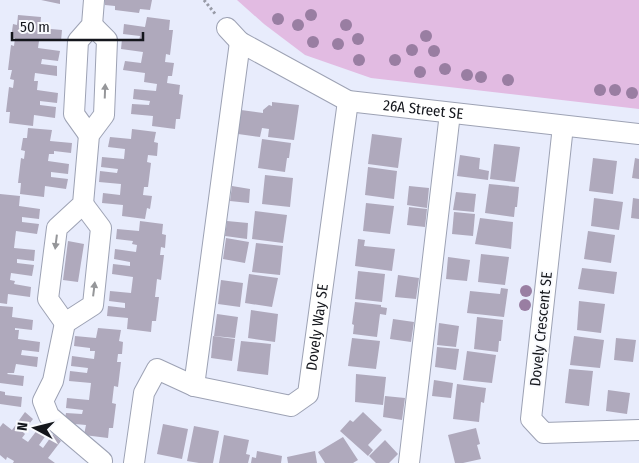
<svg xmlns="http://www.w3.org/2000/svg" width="639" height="463" viewBox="0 0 639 463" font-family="'Fira Sans Condensed',sans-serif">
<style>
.green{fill:#e2bbe2}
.building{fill:#afa9bc}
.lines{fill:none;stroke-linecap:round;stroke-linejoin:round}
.minor-casing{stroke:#9da2b4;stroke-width:22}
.path{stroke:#979aa6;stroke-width:3;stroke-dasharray:2.5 2.5;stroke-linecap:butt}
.minor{stroke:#fff;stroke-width:20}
.tree{fill:#997ea2}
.oneway{fill:#959699}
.labels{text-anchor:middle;stroke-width:4;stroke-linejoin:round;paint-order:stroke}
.street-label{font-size:15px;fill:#14161c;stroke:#f9fafe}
</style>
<rect width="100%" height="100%" fill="#e8ecfc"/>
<!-- green -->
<path class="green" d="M237,0h402v109l-268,-31 -66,-23 -41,-31z"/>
<!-- building -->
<path class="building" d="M41,0h19v4z
M105,0h47l-2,10 -10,-1 -1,4 -24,-3v-4l-10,-1z
M18,15l23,2 -1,11 22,2 -1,11 -17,-2 -1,2h-4l-1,7 22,3 -2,10 -16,-2 -1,5 16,2v10l-22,-3 -1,8h4l-1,9 21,3 -1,10 -17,-2v4l16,2 -1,11 -21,-3 -1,11 -24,-3 1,-11h-4l3,-25 4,1 1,-8 -4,-1 2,-9h-4l3,-25 3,1 1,-8h-4l2,-14 4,1z
M147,17l23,3 -1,10h4l-3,25 -4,-1 -1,8 9,1 -2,13h-4l-1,7 13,2 -1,9 4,1 -3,24h-4l-1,10 -23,-3 1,-10 -22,-2 1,-10 17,1 1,-4 -17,-2 1,-10 22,2 1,-7 -13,-2 1,-9 -22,-3 2,-9 16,2 2,-11 -22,-3 1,-10 17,2 1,-5 -17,-2 1,-10 21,3z
M272,102l27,3 -5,35 -26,-3 1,-8 -7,-1 -2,9 -22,-3 3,-24 22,3v-3l6,-5 3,1z
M28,128l24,2 -2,11 22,2 -1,10 -17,-2v3h-5l-1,7 21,3 -1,10 -17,-2v5l17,2 -2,10 -21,-3 -1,11 -24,-3 1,-11h-3l3,-25 3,1 1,-8 -4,-1 2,-12h4z
M132,129l24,3 -2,10 4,1 -1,13 -9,-1 -1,7 4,1 -3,24h-4l-1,8 9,1 -2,13 -3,-1 -2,11 -23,-3 1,-11 -21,-2 1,-10 17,2 1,-11 -22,-2 1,-11 17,2 1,-4 -17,-2 1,-10 22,2 1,-10 -17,-2 2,-10 21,2z
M372,134l30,4 -4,30 -30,-4z
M262,139l29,4 -2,15h-2l-2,14 -27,-4z
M494,144l26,3 -5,35 -25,-3z
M460,155l20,3 -1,11 10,2 -1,9 -31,-4z
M593,158l24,3 -4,33 -24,-3z
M635,158l4,1v20l-7,-1z
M368,167l29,4 -3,28 -29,-4z
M265,175l28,3 -3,29 -28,-3z
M489,184l30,3 -2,20h-2l-1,10 -29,-4z
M232,186l18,3 -1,14 -19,-2z
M409,186l20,2 -2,20 -20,-3z
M456,192l20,2 -2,18 -21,-2z
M0,194l20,2 -1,10 21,3 -1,10 -17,-2v5l17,2 -2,10 -21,-3 -2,17 21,2 -1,11 -17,-2v4l17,2 -2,11 -21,-3 -1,7 5,1 -1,3 17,3 -1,10 -22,-3 -1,10 -7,-1z
M594,198l29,4 -4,28 -28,-4z
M633,198l6,1v20l-8,-1z
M366,203l28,3 -4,28 -27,-3z
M409,207l18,2 -2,18 -18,-2z
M255,211l32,4 -4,28 -31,-4z
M454,212l21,2 -2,22 -21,-2z
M480,218l33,4 -2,27 -36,-5z
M140,221l23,3 -1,10 4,1 -1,13 -4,-1 -1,8h4l-3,25 -4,-1 -2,18h4l-3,24h-4l-1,11 -24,-3 1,-11 -21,-2 1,-10 17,2v-5l-16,-2 1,-10 21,2 2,-16 -21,-3 1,-10 17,2v-4l-16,-3 1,-10 21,3 1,-7 -5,-1 1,-3 -17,-2 1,-10 22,2z
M227,221l21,2 -1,16 -22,-3z
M588,231l27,4 -4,28 -27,-4z
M226,238l23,4 -4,21 -22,-4z
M358,239l7,1 -1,6 31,3 -3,22 -37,-5z
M68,241l16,3 -6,38 -15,-2z
M256,243l27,3 -3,29 -28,-3z
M481,254l28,3 -4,28 -27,-3z
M448,257l22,3 -3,21 -21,-2z
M582,268l35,4 -3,22 -36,-5z
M358,271l27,3 -3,28 -27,-3z
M249,274l29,4 -6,29 -27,-4z
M398,275l21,3 -3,21 -21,-2z
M221,280l22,3 -3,24 -22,-3z
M501,288l7,1 -4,28 -37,-4 3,-22 30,3z
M579,301l26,3 -4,29 -24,-3z
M355,302l26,3v2l6,1 -1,7 -6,-1 -3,23 -24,-3 1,-9 -2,-1z
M0,306l13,1 -1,10 21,3 -1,10 -17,-2v2h4l-1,9 22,3 -1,10 -17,-2 -1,5 17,2 -1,10 -21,-3 -2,9h-6l-1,1 17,2 -1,10 -23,-3z
M251,310l27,4 -3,28 -27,-4z
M217,314l21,3 -3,21 -21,-2z
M477,317l26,3 -2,21h-2l-1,11 -24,-3z
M393,319l21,3 -3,20 -21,-3z
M439,323l20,3 -3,21 -19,-2z
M98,328l23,2 -2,11 4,1 -1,12h-4l-1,8h4l-3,25 -4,-1 -2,17 4,1 -3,24h-4l-1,10 -24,-3 2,-10 -22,-2 2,-10 16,1 1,-4 -17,-2 1,-10 22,2 2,-17 -22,-2 1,-10 17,2 1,-5 -17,-2 1,-10 22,3 1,-8h-5v-3l-16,-2 1,-10 21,2z
M213,336l22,3 -3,22 -21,-3z
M574,336l30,4 -4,28 -30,-3z
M352,338l28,3 -4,28 -28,-3z
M616,338l20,2 -3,22 -19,-2z
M241,341l30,3 -3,31 -31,-4z
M437,347l22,2 -3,21 -21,-3z
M467,351l29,4 -4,28 -29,-3z
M569,369l24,2 -4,35 -24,-3z
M356,374l30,3 -3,28 -28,-3z
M434,380l19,3 -2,15 -19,-2z
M457,384l29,4 -2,15 -3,-1 -2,20 -26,-3z
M608,390l22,3 -3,21 -21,-3z
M0,391l5,1v3l17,2 -1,10 -21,-3z
M385,396l20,2 -3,22 -19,-3z
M25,412l8,7 -10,13 2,2 -3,4 6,4 13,-17 8,6 -10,14 4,3 10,-14 8,7 -13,17 7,5h-42l1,-2 -7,-4 -1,3 -6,-5v-28l3,-4 9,7z
M363,412l19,18 -14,15 5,5 -5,6 -28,-25 10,-11 3,2z
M163,424l25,5 -6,30 -25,-5z
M194,426l25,5 -6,32h-14l-12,-2z
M476,428l4,16 -3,1 4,14 -18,4h-8l-7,-28z
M224,435l25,5 -3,14 4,1 -2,8h-29z
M343,437l15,23 -5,3h-28l-7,-11z
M385,440l13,14 -9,9h-13l-7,-7z
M257,451l25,5 -1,7h-30l1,-6 4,1z
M315,451l2,12h-29l-1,-6z"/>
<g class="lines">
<defs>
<g id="minor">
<path id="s1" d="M227,28l13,14 108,59 291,33"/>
<path d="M563,126l-32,293 13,14 95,-3"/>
<path d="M89,135l-15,-21 4,-73 14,-16 2,-25"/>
<path d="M83,204l18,24 -8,77 -28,18 -12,58 -10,20 6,15 53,45"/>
<path d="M65,323l-17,-24 9,-71 26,-24 6,-69 15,-20 3,-75 -15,-15"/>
<path d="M194,386l46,-344"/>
<path id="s2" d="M134,463l10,-70 13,-24 37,17 97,20 17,-12 40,-293"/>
<path d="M409,463l41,-350"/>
</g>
</defs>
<!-- minor casing -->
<use href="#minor" class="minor-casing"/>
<!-- path -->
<path class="path" d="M204,0l12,15"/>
<!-- minor -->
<use href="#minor" class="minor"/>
</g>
<!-- trees -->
<g class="tree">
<circle cx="311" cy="15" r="6"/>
<circle cx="278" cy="19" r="6"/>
<circle cx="298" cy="25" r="6"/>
<circle cx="346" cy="25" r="6"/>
<circle cx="426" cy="36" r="6"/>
<circle cx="358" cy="39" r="6"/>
<circle cx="313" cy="42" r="6"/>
<circle cx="338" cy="44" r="6"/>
<circle cx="412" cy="50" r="6"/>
<circle cx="434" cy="51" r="6"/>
<circle cx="359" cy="60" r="6"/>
<circle cx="395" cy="60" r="6"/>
<circle cx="445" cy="69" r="6"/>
<circle cx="420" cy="72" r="6"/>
<circle cx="467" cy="75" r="6"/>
<circle cx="481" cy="77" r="6"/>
<circle cx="508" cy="80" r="6"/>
<circle cx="600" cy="90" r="6"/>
<circle cx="615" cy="90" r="6"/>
<circle cx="632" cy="93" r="6"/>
<circle cx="526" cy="291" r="6"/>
<circle cx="525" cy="305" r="6"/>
</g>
<!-- one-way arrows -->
<defs><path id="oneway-solid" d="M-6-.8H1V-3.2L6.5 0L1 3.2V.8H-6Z" transform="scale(1.25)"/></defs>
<g class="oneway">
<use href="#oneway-solid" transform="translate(105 91) rotate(-88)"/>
<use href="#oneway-solid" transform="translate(56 242) rotate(97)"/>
<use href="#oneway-solid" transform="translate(94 289) rotate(-83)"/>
</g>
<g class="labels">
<!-- street labels -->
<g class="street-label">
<text dy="5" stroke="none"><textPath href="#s1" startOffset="218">26A Street SE</textPath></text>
<text dy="5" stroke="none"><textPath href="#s2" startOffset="326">Dovely Way SE</textPath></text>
<text transform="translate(541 329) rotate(-84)" y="5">Dovely Crescent SE</text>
</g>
</g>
<!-- north arrow -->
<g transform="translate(35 428) rotate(277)" stroke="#f9fafe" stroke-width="4" paint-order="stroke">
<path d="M0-4L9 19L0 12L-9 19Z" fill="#14161c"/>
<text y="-8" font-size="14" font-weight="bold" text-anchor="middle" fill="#14161c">N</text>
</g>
<!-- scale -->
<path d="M12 32v8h131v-8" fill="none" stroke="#14161c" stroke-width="2.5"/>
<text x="20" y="32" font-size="15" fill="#14161c" stroke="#f9fafe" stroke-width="4" paint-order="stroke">50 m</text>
</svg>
